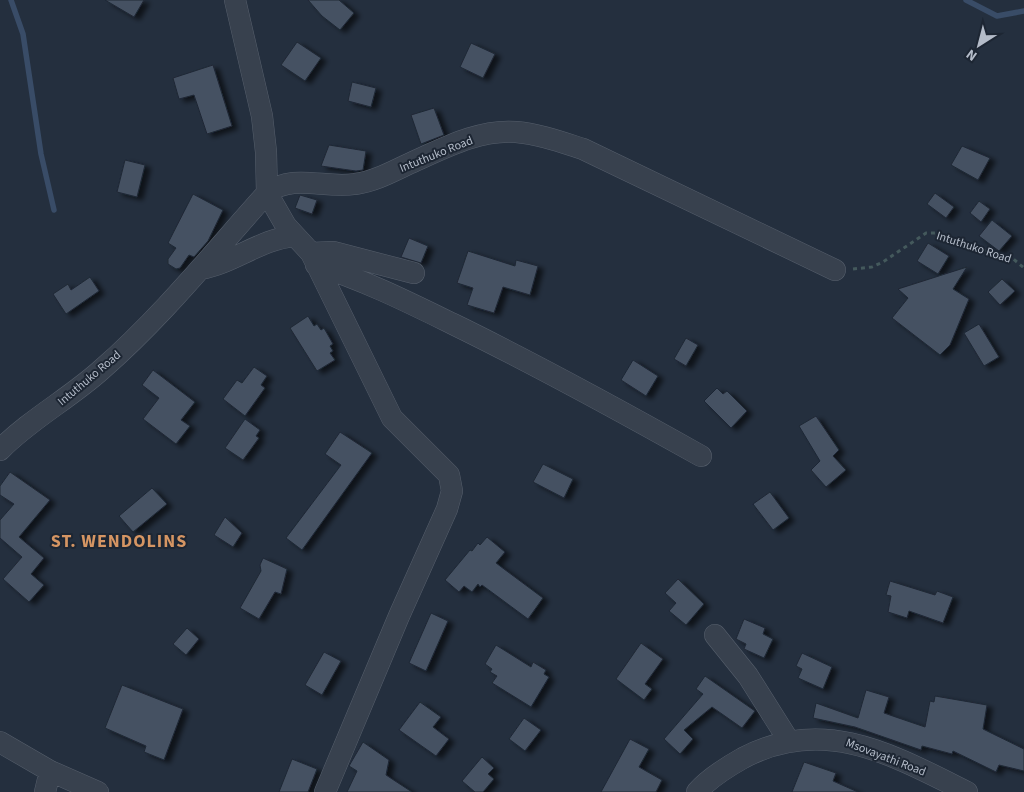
<svg xmlns="http://www.w3.org/2000/svg" width="1024" height="792" viewBox="0 0 1024 792" font-family="'Source Sans 3',sans-serif">
<style>
.lines{fill:none;stroke-linecap:round;stroke-linejoin:round}
.stream{stroke:#394c67;stroke-width:5.5}
.building{fill:#455162;stroke:#1f2835;filter:url(#shadow)}
.minor-casing{stroke:#565f6c;stroke-width:22}
.path{stroke:#44595c;stroke-width:3;stroke-dasharray:4 4;stroke-linecap:butt}
.minor{stroke:#38414e;stroke-width:21}
.labels{text-anchor:middle;stroke-width:4;stroke-linejoin:round;paint-order:stroke}
.street-label{font-size:12px;fill:#b4bcc9;stroke:#1d2633}
.district-label{font-size:18px;font-weight:bold;letter-spacing:1px;fill:#d59563;stroke:#1d2633}
</style>
<defs>
<filter id="shadow"><feDropShadow dx="5.5" dy="3" stdDeviation="2.5" flood-color="#0009"/></filter>
</defs>
<rect width="100%" height="100%" fill="#242f3e"/>
<g class="lines">
<!-- stream -->
<path class="stream" d="M11,0l12,34 18,120 13,56
M966,0l31,16 27,-5"/>
</g>
<!-- building -->
<path class="building" d="M105,0h39l-10,17z
M308,0h31l15,13 -14,17 -18,-14z
M297,42l24,16 -16,23 -24,-16z
M471,43l24,11 -12,24 -23,-11z
M213,65l19,61 -25,8 -13,-39 -15,4 -6,-21z
M352,82l24,6 -5,19 -23,-6z
M434,108l10,27 -23,9 -10,-29z
M329,145l37,6 -3,19 -7,1 -35,-5z
M962,146l28,12 -12,22 -27,-15z
M125,160l20,5 -8,32 -20,-5z
M935,193l19,14 -8,11 -19,-14z
M193,194l30,16 -15,31 -14,16 -5,-2 -9,13 -4,1 -8,-5v-5l8,-11 -8,-5z
M300,195l17,5 -5,14 -17,-6z
M979,201l11,8 -9,13 -11,-9z
M992,220l20,16 -13,15 -20,-15z
M409,238l19,8 -7,17 -20,-6z
M928,243l21,13 -11,18 -21,-13z
M468,251l47,15 1,-6 22,6 -8,29 -27,-8 -9,26 -27,-8 6,-17 -16,-5z
M967,267l-14,22 16,10 -19,46 -10,10 -48,-37 16,-20 -10,-9z
M90,277l9,14 -33,23 -13,-20 15,-10 3,6z
M1002,279l13,12 -15,14 -12,-13z
M308,316l6,10 3,-2 4,6 3,-2 9,16 -3,2 3,5 -3,2 5,7 -18,11 -27,-43z
M979,324l20,33 -15,9 -20,-33z
M686,338l12,7 -12,21 -12,-7z
M633,360l25,16 -12,20 -25,-16z
M254,367l13,9 -6,9 4,3 -20,28 -22,-17 14,-19 5,3z
M153,370l42,32 -14,18 9,6 -14,18 -33,-25 16,-21 -17,-13z
M717,388l6,6 4,-3 20,20 -16,17 -27,-27z
M816,416l23,34 -6,6 13,14 -20,17 -15,-17 9,-9 -21,-35z
M245,419l15,11 -4,6 3,2 -16,22 -18,-12z
M340,432l32,21 -70,97 -16,-12 55,-73 -16,-11z
M543,464l30,15 -9,19 -31,-16z
M10,472l40,28 -31,37 25,21 -13,16 13,11 -15,17 -26,-23 19,-22 -22,-19v-18l14,-16 -14,-9v-9z
M152,488l15,16 -34,28 -14,-16z
M770,492l19,26 -16,12 -20,-26z
M225,517l17,16 -9,14 -19,-12z
M487,537l18,15 -9,11 47,35 -15,21 -46,-34 -2,2 -2,-3 -6,8 -8,-6 -5,6 -14,-12 25,-30 2,1 6,-8 2,2z
M263,558l24,11 -6,25 -6,-2 -16,27 -19,-11 21,-37 -1,-6z
M678,579l26,25 -18,21 -17,-14 7,-8 -11,-10z
M890,581l45,14 2,-4 16,6 -10,26 -34,-12 -2,7 -19,-6 3,-16 -5,-1z
M431,613l17,8 -22,50 -17,-8z
M744,619l21,9 -2,6 10,5 -9,19 -20,-9 2,-5 -10,-5z
M187,628l12,11 -13,16 -13,-11z
M641,643l22,16 -18,25 7,5 -8,11 -28,-21z
M496,645l35,22 2,-5 13,8 -2,4 5,3 -18,30 -39,-24 5,-7 -7,-4 2,-3 -7,-5z
M324,652l17,9 -19,34 -17,-10z
M802,653l30,14 -9,22 -25,-11 4,-9 -6,-3z
M705,676l50,35 -13,17 -30,-21 -28,23 9,9 -13,15 -16,-15 39,-45 -7,-5z
M122,685l61,24 -19,51 -20,-8 2,-6 -41,-18z
M866,690l23,7 -5,16 41,14 5,-26 4,1 1,-6 52,9 -4,24 41,20v22l-25,-6 -3,7 -43,-21 -1,3 -30,-8 -1,4 -66,-23 -42,-9 3,-15 42,15z
M420,702l21,15 -8,10 16,12 -13,17 -37,-26z
M524,718l17,12 -16,21 -16,-12z
M630,739l19,10 -10,18 23,13 -6,12h-55z
M363,742l26,18 -3,15 26,17h-65l10,-21 -8,-5z
M482,757l12,11 -6,6 6,5 -11,13h-8l-13,-11z
M292,759l25,10 -9,23h-29z
M804,762l32,11 -3,8 25,11h-66z"/>
<g class="lines">
<defs>
<path id="minor" d="M235,0l27,116 4,36 1,41 19,33 25,27 81,165 57,57 3,16 -5,18 -48,107 -74,176
M311,253l22,-1 81,21
M316,265c48,15 92,37 137,59 84,41 166,86 248,132
M200,269c34,-6 60,-30 95,-33
M0,450c29,-30 70,-52 101,-80 61,-53 112,-117 166,-177 27,-20 57,-4 88,-9 22,-3 40,-14 60,-23 31,-14 66,-32 101,-29 23,2 45,10 67,17l252,121
M715,635l33,41 41,65
M0,742l50,29 48,21
M45,792l5,-21
M697,792c12,-14 30,-25 46,-34 81,-43 150,-3 224,34"/>
</defs>
<!-- minor casing -->
<use href="#minor" class="minor-casing"/>
<!-- path -->
<path class="path" d="M853,269l19,-2 11,-5 43,-29h13l34,15 38,9 13,11"/>
<!-- minor -->
<use href="#minor" class="minor"/>
</g>
<g class="labels">
<!-- street labels -->
<g class="street-label">
<text transform="translate(436 154) rotate(-22)" y="4">Intuthuko Road</text>
<text transform="translate(974 247) rotate(18)" y="4">Intuthuko Road</text>
<text transform="translate(89 378) rotate(-40)" y="4">Intuthuko Road</text>
<text transform="translate(886 757) rotate(21)" y="4">Msovayathi Road</text>
</g>
<!-- district labels -->
<g class="district-label">
<text x="119" y="547">ST. WENDOLINS</text>
</g>
</g>
<!-- north arrow -->
<g transform="translate(979 45) rotate(216)" stroke="#1d2633" stroke-width="4" paint-order="stroke">
<path d="M0-4L9 19L0 12L-9 19Z" fill="#b4bcc9"/>
<text y="-8" font-size="14" font-weight="bold" text-anchor="middle" fill="#b4bcc9">N</text>
</g>
</svg>
